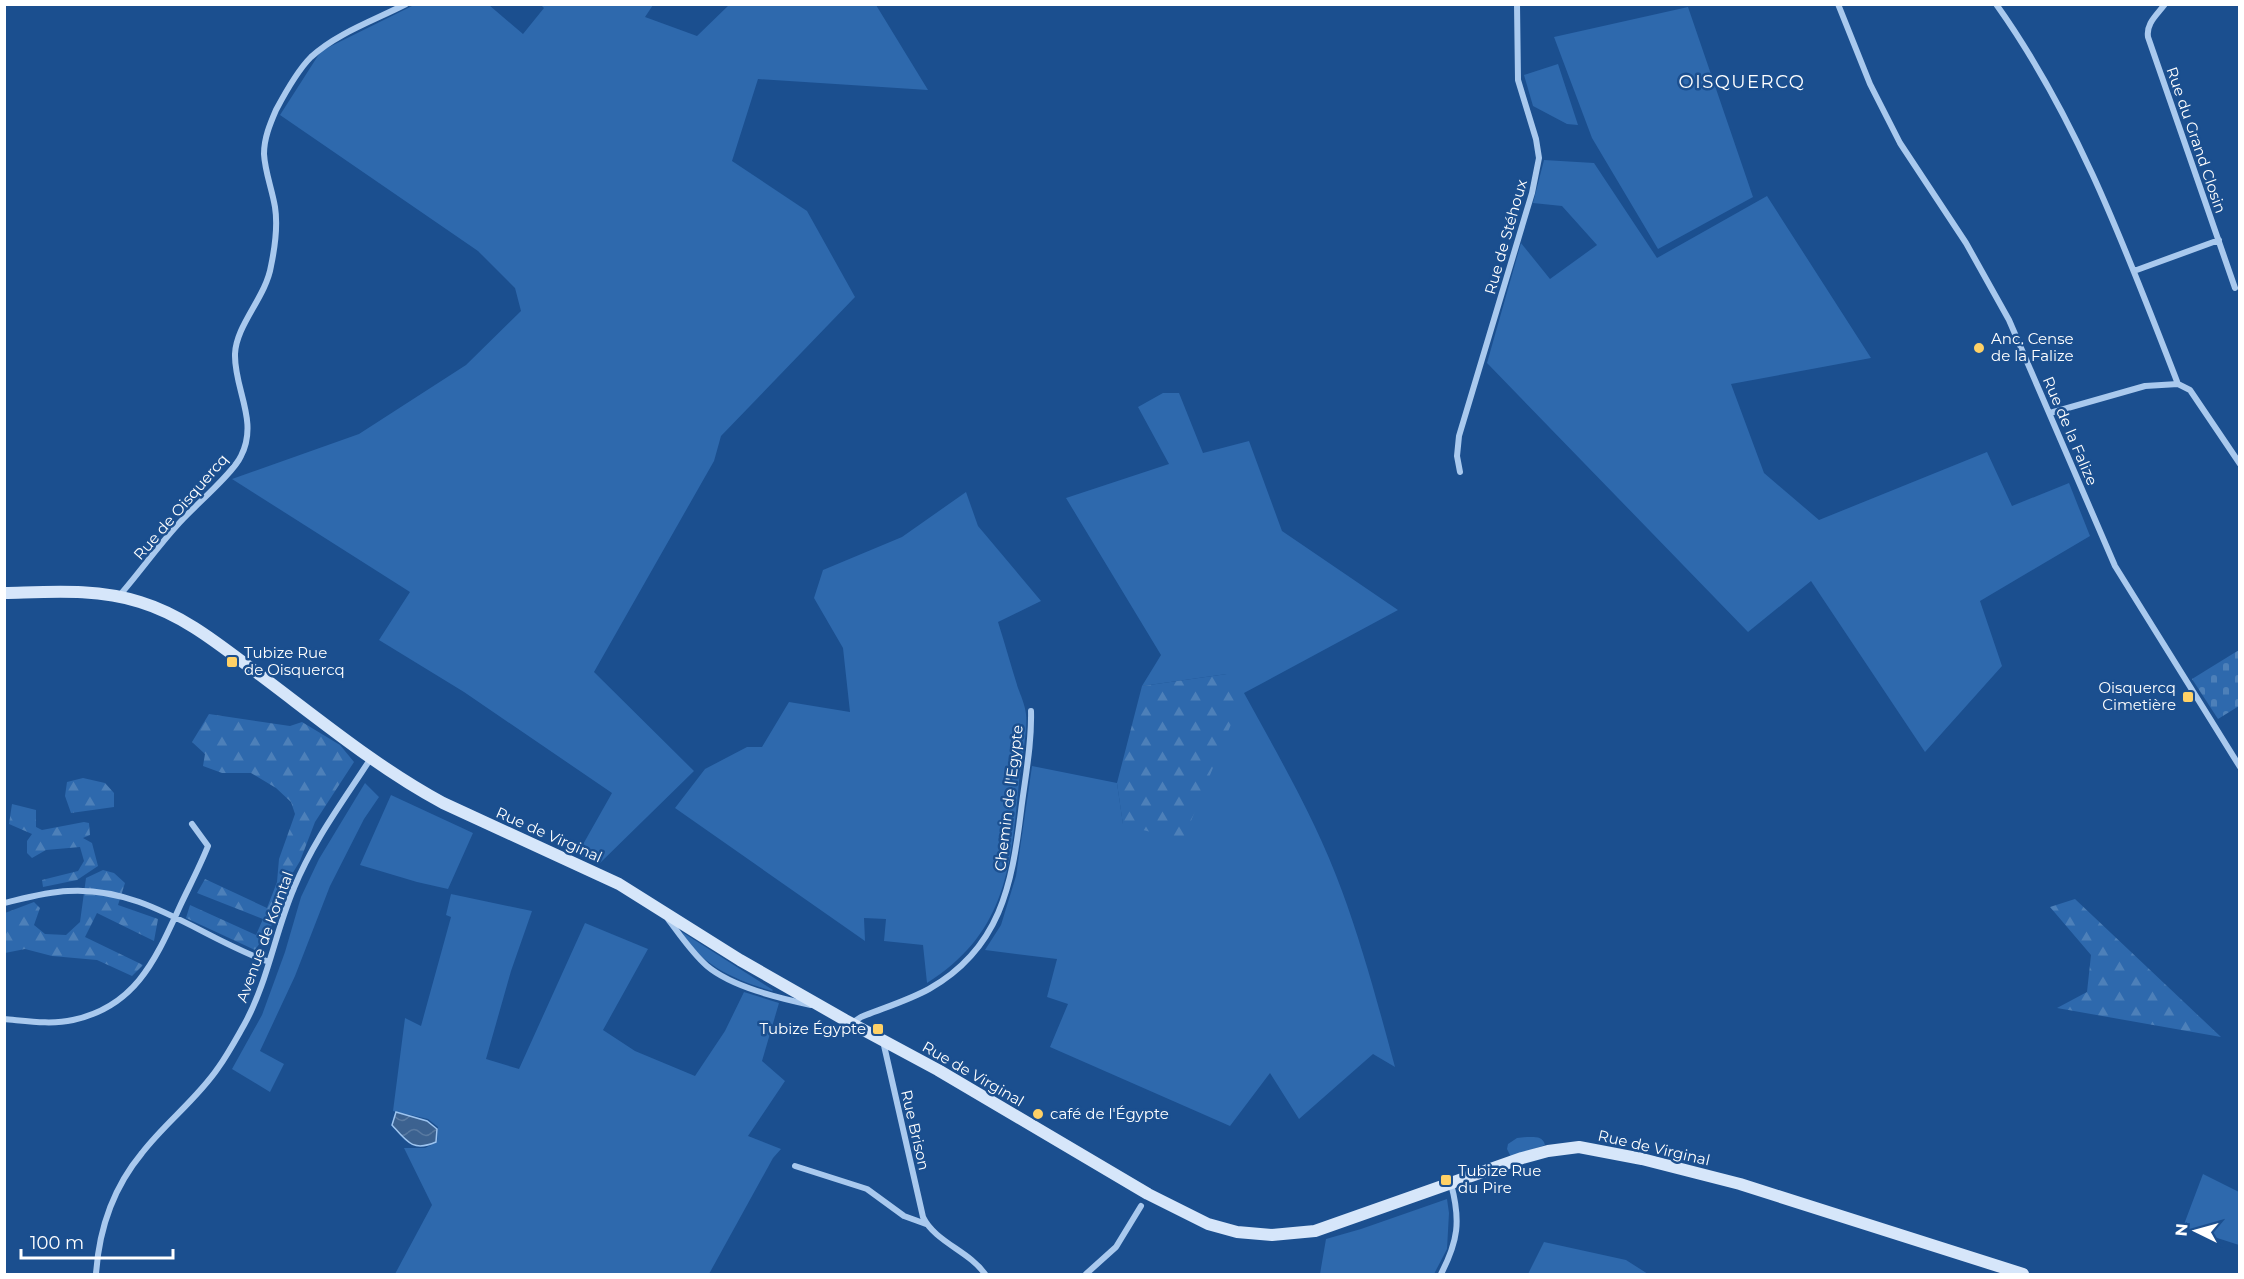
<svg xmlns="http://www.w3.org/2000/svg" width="2244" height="1279" viewBox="0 0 2244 1279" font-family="Montserrat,sans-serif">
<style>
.green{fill:#2e69ad}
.forest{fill:url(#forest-firs)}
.cemetery{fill:url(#cemetery-stones)}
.water{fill:url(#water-waves);stroke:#9cc4f0;stroke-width:1.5}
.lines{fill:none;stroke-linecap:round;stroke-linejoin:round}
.street{stroke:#a9c9ee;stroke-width:6}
.secondary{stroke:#d6e6fa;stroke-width:12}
.poi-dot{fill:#ffd166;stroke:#1b4f8f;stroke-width:2}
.labels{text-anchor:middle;stroke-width:5;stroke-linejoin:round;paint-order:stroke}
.street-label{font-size:15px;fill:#fff;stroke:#1b4f8f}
.poi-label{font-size:15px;fill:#fff;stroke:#1b4f8f;text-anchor:start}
.quarter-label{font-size:18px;letter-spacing:1.5px;fill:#fff;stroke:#1b4f8f}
</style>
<defs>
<pattern id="forest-firs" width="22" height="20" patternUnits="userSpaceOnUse" patternTransform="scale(1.5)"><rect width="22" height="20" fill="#2e69ad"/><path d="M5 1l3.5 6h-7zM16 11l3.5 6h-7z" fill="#4d80b9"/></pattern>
<pattern id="cemetery-stones" width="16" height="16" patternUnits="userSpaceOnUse" patternTransform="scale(1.5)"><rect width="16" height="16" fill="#2e69ad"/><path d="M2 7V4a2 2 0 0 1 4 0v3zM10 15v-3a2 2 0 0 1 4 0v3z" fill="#4d80b9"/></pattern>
<pattern id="water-waves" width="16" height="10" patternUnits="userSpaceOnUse" patternTransform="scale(1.5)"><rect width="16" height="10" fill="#3c6290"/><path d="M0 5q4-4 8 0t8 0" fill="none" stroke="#597aa1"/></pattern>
</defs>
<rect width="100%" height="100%" fill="#1b4f8f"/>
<!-- green -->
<path class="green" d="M414,5h75l34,29 21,-26 -3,-3h112l-8,12 52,19 32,-31h147l52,85 -170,-11 -26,82 75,50 48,86 -134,139 -7,25 -120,211 100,99 -94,92 -23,-8 35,-62 -148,-101 -85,-52 31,-48 -178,-113 127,-45 107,-69 55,-54 -6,-23 -37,-37 -198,-136 41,-64z
M1688,7l65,190 -95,52 -66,-111 -38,-101z
M1558,64l20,61 -11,-1 -34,-18 -9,-31z
M1544,160l50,3 63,95 110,-62 104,162 -140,26 33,89 55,47 168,-68 25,54 57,-23 21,53 -110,65 22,65 -77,86 -114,-171 -63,51 -261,-269 34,-120 29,36 47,-34 -35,-39 -29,-3z
M1163,393h16l24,60 46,-12 33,90 116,79 -154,83c35,64 73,129 98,198 21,57 37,117 53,176l-22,-13 -74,65 -29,-46 -40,53 -180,-79 18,-43 -21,-7 10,-38 -72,-9 16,-25 15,-49 16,-110 85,17 6,41 104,-150 -85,12 19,-31 -95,-157 103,-34 -31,-57z
M966,492l12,34 63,75 -43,21c7,22 13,44 20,66 3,8 7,17 8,26 2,16 -5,50 -7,68 -8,85 -13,151 -92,201l-4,-38 -39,-4 2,-22 -22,-1 1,23 -190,-133 30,-39 42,-22h15l27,-45 61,10 -7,-64 -29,-50 9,-28 79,-33z
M365,783l14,14 -15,22 -34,67 -35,90 -35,75 24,13 -14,28 -38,-23 30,-54 23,-63 16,-55 18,-38z
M391,795l82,38 -25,56 -31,-7 -57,-17z
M451,894l81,17 -21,60 -25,88 33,10 66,-146 63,26 -45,81 32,21 60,25 30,-45 19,-39 35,11 -17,58 23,20 -37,55 33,13 -8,9 -64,116h-314l37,-69 -28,-57h21l12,-6 1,-15 -10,-8 -35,-8 12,-93 16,8 30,-109 -5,-2z
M682,932l91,58 -1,1c-34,-10 -73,-26 -90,-59z
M1527,1137c8,0 16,-1 18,8l-34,12 -4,-8 1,-5 9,-6z
M2203,1174l36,18v53l-56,-18z
M1447,1199l2,14 -2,36 -13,25h-114l6,-35 35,-10z
M1544,1242l82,18 22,14h-120z"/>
<!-- forest -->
<path class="forest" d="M1227,674l17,19 -61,147 -60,-15 -6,-42 25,-97z
M209,714l81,12 12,-4 38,23 14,17 -39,60 -15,39 -20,33 -9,33 -16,23 -69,-32 4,-13 66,30 7,-16 -66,-26 8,-14 62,29 10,-26 2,-23 16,-45 -4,-12 -15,-14 -25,-15h-29l-19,-7 2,-12 -13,-12z
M83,778l22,5 9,10v14l-43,6 -6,-17 2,-14z
M12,804l24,6v17l6,3 42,-8 5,1 1,12 -7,3 9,5 6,23 -21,14 -34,7 -1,-7 36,-9 6,-10 -4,-14 -34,3 -14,8 -5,-5v-12l5,-7 -23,-10z
M103,870l11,3 11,10 -7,22 40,14 -4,22 -57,-28 -12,24 58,28 -11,11 -35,-16 -45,-4 -27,-7 -20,4v-40l29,-11 6,6 -6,17 11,9 21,1 14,-13 6,-44z
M2075,899l146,138 -164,-29 30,-16 4,-37 -41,-48z"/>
<!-- cemetery -->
<path class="cemetery" d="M2239,650v56l-21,13 -26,-40z"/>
<!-- water -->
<path class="water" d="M396,1112l31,9 10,8 -1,13c-23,10 -29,0 -44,-17z"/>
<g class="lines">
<!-- street -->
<path class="street" d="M1838,4l32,80 30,59 66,100 43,77 106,246 125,201
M1996,4c82,115 131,249 182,380
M2165,4c-8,11 -19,19 -17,33l87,251
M2134,271l85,-31
M2050,413l95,-27 33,-2 12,6 50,74
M1460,472l-3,-16 2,-20 73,-243 7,-35 -3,-19 -18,-59 -1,-76
M119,596c22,-25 41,-53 64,-77 14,-15 51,-47 58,-63 18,-35 -7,-67 -6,-102 1,-29 31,-57 36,-88 4,-19 7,-40 4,-59 -3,-18 -10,-35 -11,-53 0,-16 6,-30 12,-44 9,-17 21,-39 35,-53 26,-24 64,-37 95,-53
M4,903c21,-5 42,-11 64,-12 76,-5 133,47 201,71
M668,919c12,16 24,34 39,47 25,21 72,32 104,39
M4,1019c23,2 47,6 69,1 64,-14 83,-62 108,-116 9,-19 19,-38 27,-58l-16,-22
M852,1023l9,-6c22,-9 46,-16 68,-28 71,-40 83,-104 92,-178 4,-33 11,-67 10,-100
M883,1041l40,176c12,25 46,34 62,57
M795,1166l72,23 37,27 22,8
M96,1274c3,-45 17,-86 46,-121 23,-30 55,-54 76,-85 10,-14 18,-29 26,-43 24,-43 31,-93 50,-137 19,-47 50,-88 77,-130
M1086,1274l30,-27 25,-41
M1441,1274c17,-33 20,-53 10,-90"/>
<!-- secondary -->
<path class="secondary" d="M4,593c46,-1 92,-5 136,9 46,14 82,45 120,73 60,45 118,93 183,128l176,81 121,76 105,60 93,50 210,124 60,30 29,8 35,3 43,-4 207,-73 26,-7 31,-4 63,12 98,25 283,90"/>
</g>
<!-- markers -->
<g class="poi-dot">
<circle cx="1979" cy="348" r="6"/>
<rect x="226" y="656" width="12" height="12" rx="3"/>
<rect x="2182" y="691" width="12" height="12" rx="3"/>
<rect x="872" y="1023" width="12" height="12" rx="3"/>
<circle cx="1038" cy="1114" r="6"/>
<rect x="1440" y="1174" width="12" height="12" rx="3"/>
</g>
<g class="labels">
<!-- street labels -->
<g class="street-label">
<text transform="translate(2196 140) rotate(71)" y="5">Rue du Grand Closin</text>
<text transform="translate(1506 237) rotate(-74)" y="5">Rue de Stéhoux</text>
<text transform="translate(2070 431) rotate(67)" y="5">Rue de la Falize</text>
<text transform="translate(181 507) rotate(-49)" y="5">Rue de Oisquercq</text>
<text transform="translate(1009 798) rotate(-83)" y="5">Chemin de l'Egypte</text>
<text transform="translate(549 835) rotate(24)" y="5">Rue de Virginal</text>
<text transform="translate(265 937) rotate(-70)" y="5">Avenue de Korntal</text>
<text transform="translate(973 1074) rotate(30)" y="5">Rue de Virginal</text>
<text transform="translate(915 1130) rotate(77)" y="5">Rue Brison</text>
<text transform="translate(1654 1148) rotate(13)" y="5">Rue de Virginal</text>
</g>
<!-- poi labels -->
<g class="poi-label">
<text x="1991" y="344">Anc. Cense<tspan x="1991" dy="17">de la Falize</tspan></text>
<text x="244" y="658">Tubize Rue<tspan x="244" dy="17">de Oisquercq</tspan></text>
<text x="2176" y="693" text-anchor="end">Oisquercq<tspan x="2176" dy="17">Cimetière</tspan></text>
<text x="866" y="1034" text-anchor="end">Tubize Égypte</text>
<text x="1050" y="1119">café de l'Égypte</text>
<text x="1458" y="1176">Tubize Rue<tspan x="1458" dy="17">du Pire</tspan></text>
</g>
<!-- quarter labels -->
<g class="quarter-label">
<text x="1742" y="88">OISQUERCQ</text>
</g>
</g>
<!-- border -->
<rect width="2244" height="1279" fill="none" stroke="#ffffff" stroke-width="12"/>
<!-- north arrow -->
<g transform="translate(2196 1231) rotate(275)" stroke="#1b4f8f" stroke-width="4.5" paint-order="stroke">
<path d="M0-4.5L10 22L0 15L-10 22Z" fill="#ffffff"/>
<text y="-9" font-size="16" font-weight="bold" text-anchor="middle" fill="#ffffff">N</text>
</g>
<!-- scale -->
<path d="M21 1249v9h152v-9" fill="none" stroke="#ffffff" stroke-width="3"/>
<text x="30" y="1249" font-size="18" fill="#ffffff" stroke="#1b4f8f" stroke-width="4.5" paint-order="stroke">100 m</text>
</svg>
